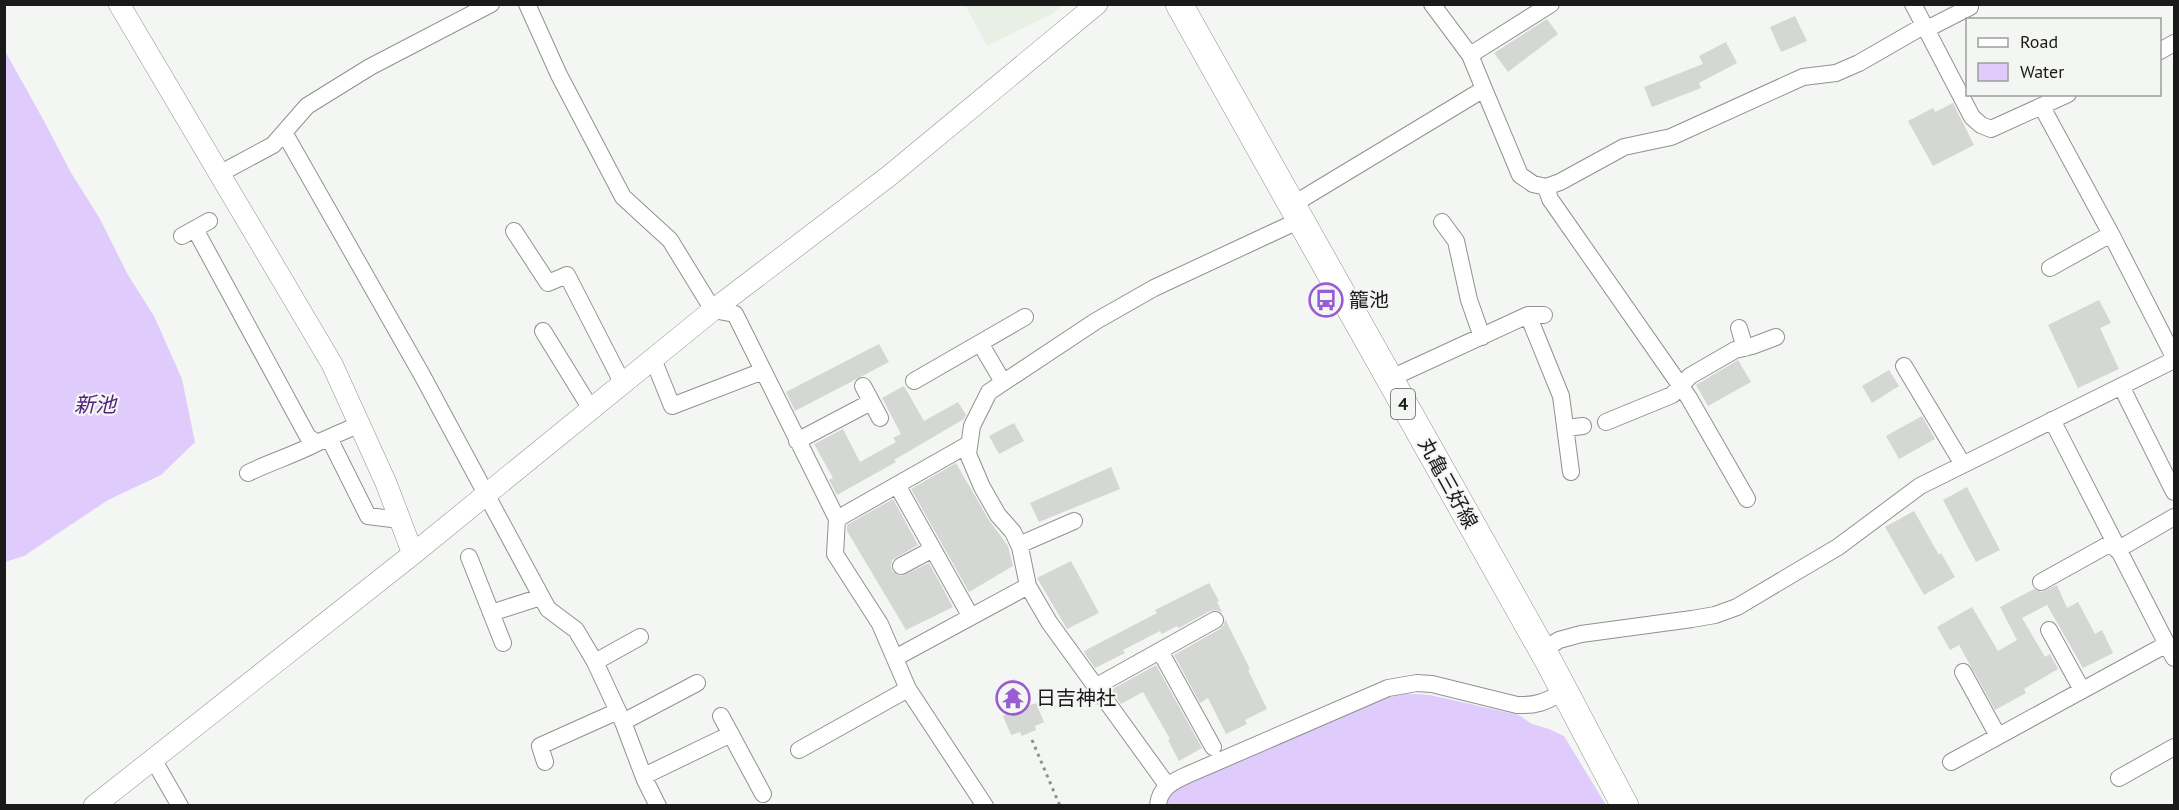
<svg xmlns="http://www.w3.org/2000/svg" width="2179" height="810" viewBox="0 0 2179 810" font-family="'PT Sans','Noto Sans JP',sans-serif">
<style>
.built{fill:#e8f0e6}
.water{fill:#e0cbfd}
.building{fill:#d4d7d4}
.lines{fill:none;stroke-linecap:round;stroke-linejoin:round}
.minor-casing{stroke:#90928f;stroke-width:18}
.tertiary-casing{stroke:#90928f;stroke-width:22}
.primary-casing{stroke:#90928f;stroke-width:28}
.path{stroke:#8f908e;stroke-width:3;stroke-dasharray:3 4.5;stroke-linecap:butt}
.minor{stroke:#fff;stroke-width:16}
.tertiary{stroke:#fff;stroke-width:21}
.primary{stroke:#fff;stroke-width:27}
.labels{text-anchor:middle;stroke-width:4.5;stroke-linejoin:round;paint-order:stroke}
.shield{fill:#f4f6f3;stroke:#5b5c5a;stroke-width:1.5}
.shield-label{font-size:18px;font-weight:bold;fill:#191a19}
.poi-label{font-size:20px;fill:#191a19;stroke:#f4f6f3;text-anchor:start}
.street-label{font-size:20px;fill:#191a19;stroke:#f4f6f3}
.water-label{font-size:21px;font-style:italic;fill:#511f7c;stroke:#f4f6f3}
</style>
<rect width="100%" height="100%" fill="#f4f6f3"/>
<!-- built -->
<path class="built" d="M965,5h98l-11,9 -65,32z"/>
<!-- water -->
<path class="water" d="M5,51l39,70 26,50 30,48 28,56 26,41 28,63 13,63 -34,33 -53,25 -84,56 -19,6z
M1397,693l33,2 89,20 13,9 17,5 15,7 42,69 -446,1 10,-16z"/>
<!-- building -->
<path class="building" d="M1795,16l12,25 -26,11 -11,-25z
M1547,19l11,15 -50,38 -14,-19z
M1726,42l11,21 -38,20 2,5 -49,19 -8,-20 59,-23 -4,-8z
M1953,103l21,42 -41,21 -25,-45 25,-13 2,4z
M2099,300l12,23 -11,5 19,41 -41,19 -30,-63z
M879,344l10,18 -94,49 -9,-19z
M1738,360l13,22 -43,24 -12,-21z
M1889,370l10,16 -27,17 -10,-17z
M904,386l20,35 34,-19 8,13 -2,4 -70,41 2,2 -59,33 -8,-15 4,-2 -19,-34 29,-15 17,33 36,-20 -3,-4 8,-4 -19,-36z
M1922,416l13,23 -36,20 -13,-23z
M1014,423l10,18 -25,13 -10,-18z
M956,463l33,57 19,26 5,20 -44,26 -58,-103z
M1111,467l9,22 -81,33 -9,-19z
M1967,487l33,63 -24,12 -33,-62z
M893,499l25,46 -26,15 -1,6 1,5 9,5 28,-13 24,44 -47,23 -59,-99v-6z
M1914,511l25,44 2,-2 14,24 -31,18 -39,-68z
M1071,561l28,52 -32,16 -30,-51z
M1209,583l10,18 -2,1 5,10 -6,-2 -6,1 -31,17 -2,-2 -15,8 -2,-3 -37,19 2,3 -30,15 -10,-14 -1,-3 73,-38 -2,-3z
M2057,585l10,23 11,-6 17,32 7,-4 11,23 -30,15 -36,-63 -25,13 23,39 5,-3 8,15 -34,20 2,4 -31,17 -36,-65 -9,5 -13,-23 35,-20 26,44 19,-11 -17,-33 34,-18 7,3z
M1225,619l25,50 -2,1 19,39 -22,11 2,4 -21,10 -18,-36 -8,5 -26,-48 46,-26 4,-4z
M1156,665l46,83 -23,13 -11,-21 2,-1 -27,-47 -22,12 -10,-14z
M1014,679l13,27 9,-3 8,19 -9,4 1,4 -14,6 -2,-4 -9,3 -8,-19 9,-4 -11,-28z"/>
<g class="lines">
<defs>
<path id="minor" d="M527,4l32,71 64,122 47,43 43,70 22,4 102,205 -2,35 45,70 28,65 77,117
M1432,4l38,51 81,-51
M1913,4l59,113 9,8 10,4 77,-35
M1927,29l43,-22
M2160,51l14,-8
M1470,55l14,34
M2042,107l69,127 63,123
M285,134l137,241 126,234 28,21 19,32 28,60 22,58 13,26
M219,174l54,-29 34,-39 63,-39 121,-63
M1546,187l4,12 139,199 58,101
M1292,205l192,-116 36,86 13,9 13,3 14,-5 64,-35 47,-10 132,-60 33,-4 23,-10 66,-38
M1442,222l14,19 13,59 13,37
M195,229l113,208 9,6 43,-19
M514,231l34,52 19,-8 56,109
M182,236l27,-15
M2050,268l61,-34
M1528,315l33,81 10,76
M1739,328l6,20
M543,331l48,78
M980,343l23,39
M653,359l19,47 91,-35
M1904,366l58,97
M1389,379l139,-64h16
M914,381l111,-64
M863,386l17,32
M2121,386l53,106
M2052,420l122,238
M1606,422l66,-27 18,-19 45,-26 17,-4 24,-9
M1566,428l17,-2
M329,438l39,78 32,4
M797,441l74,-39
M248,473c22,-11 46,-18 69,-30
M897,485l74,132
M837,519l132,-75
M1019,545l55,-24
M2117,550l57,-33
M469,557l34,86
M901,566l32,-17
M2041,582l72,-40
M491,613l50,-16
M2049,630l33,60
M1543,650l16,-10 22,-6 111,-15 23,-4 22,-8 101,-60 82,-61 254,-126
M1160,651l53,96
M895,658l133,-72
M595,662l45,-25
M1963,672l35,64
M1095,687l120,-67
M721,716l42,78
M623,722l74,-39
M799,750l109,-61
M153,759l27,47
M545,762l-5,-16 78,-35
M1951,762l216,-118
M644,776l87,-42
M2119,778l55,-31
M1167,785l-118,-163 -21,-36 -8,-39 -7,-15 -15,-17 -16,-28 -14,-33 4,-28 17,-34 107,-71 58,-33 146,-68
M1158,806c1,-18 14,-24 29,-31l201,-87 29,-5 15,1 85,21c21,1 29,-4 47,-13"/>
<path id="tertiary" d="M119,4l213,360 54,119 27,71
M94,806l319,-252 300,-244 176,-134 208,-172"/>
<path id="primary" d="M1179,4l370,658 76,144"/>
</defs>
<!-- minor casing -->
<use href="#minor" class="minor-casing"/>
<!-- tertiary casing -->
<use href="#tertiary" class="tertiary-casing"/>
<!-- primary casing -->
<use href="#primary" class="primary-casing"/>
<!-- path -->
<path class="path" d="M1032,740l28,66"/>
<!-- minor -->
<use href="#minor" class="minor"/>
<!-- tertiary -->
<use href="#tertiary" class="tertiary"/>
<!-- primary -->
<use href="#primary" class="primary"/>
</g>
<!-- icons -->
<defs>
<symbol id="bus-ring" viewBox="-11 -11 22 22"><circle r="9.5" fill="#f4f6f3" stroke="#985cd4" stroke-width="1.5"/><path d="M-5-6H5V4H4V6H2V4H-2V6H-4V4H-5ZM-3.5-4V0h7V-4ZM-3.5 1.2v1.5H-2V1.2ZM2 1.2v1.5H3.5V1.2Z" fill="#985cd4"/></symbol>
<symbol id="temple-ring" viewBox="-11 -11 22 22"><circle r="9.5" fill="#f4f6f3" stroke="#985cd4" stroke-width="1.5"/><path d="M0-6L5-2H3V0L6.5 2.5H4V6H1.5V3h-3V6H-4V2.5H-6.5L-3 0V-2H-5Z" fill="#985cd4"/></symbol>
</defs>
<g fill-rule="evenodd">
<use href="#bus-ring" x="1307" y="281" width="38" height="38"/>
<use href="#temple-ring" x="994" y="679" width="38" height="38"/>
</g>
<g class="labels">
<!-- shield labels -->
<rect class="shield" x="1391" y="389" width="24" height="30" rx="4.5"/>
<g class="shield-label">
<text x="1403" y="410">4</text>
</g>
<!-- poi labels -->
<g class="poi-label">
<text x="1349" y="307">籠池</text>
<text x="1036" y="705">日吉神社</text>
</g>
<!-- street labels -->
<g class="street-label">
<text transform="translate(1448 483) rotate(61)" y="7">丸亀三好線</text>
</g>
<!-- water labels -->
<g class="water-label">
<text x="95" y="412">新池</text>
</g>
</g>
<!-- border -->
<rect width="2179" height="810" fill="none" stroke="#191a19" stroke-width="12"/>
<!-- legend -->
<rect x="1966" y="18" width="195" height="78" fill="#f4f6f3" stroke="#9c9e9c" stroke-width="1.5"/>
<rect x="1978" y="38" width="30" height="9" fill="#ffffff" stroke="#9c9e9c" stroke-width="1.5"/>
<text x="2020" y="48" font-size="18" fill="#191a19">Road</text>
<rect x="1978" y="63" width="30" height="18" fill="#e0cbfd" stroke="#9c9e9c" stroke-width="1.5"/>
<text x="2020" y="78" font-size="18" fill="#191a19">Water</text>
</svg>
